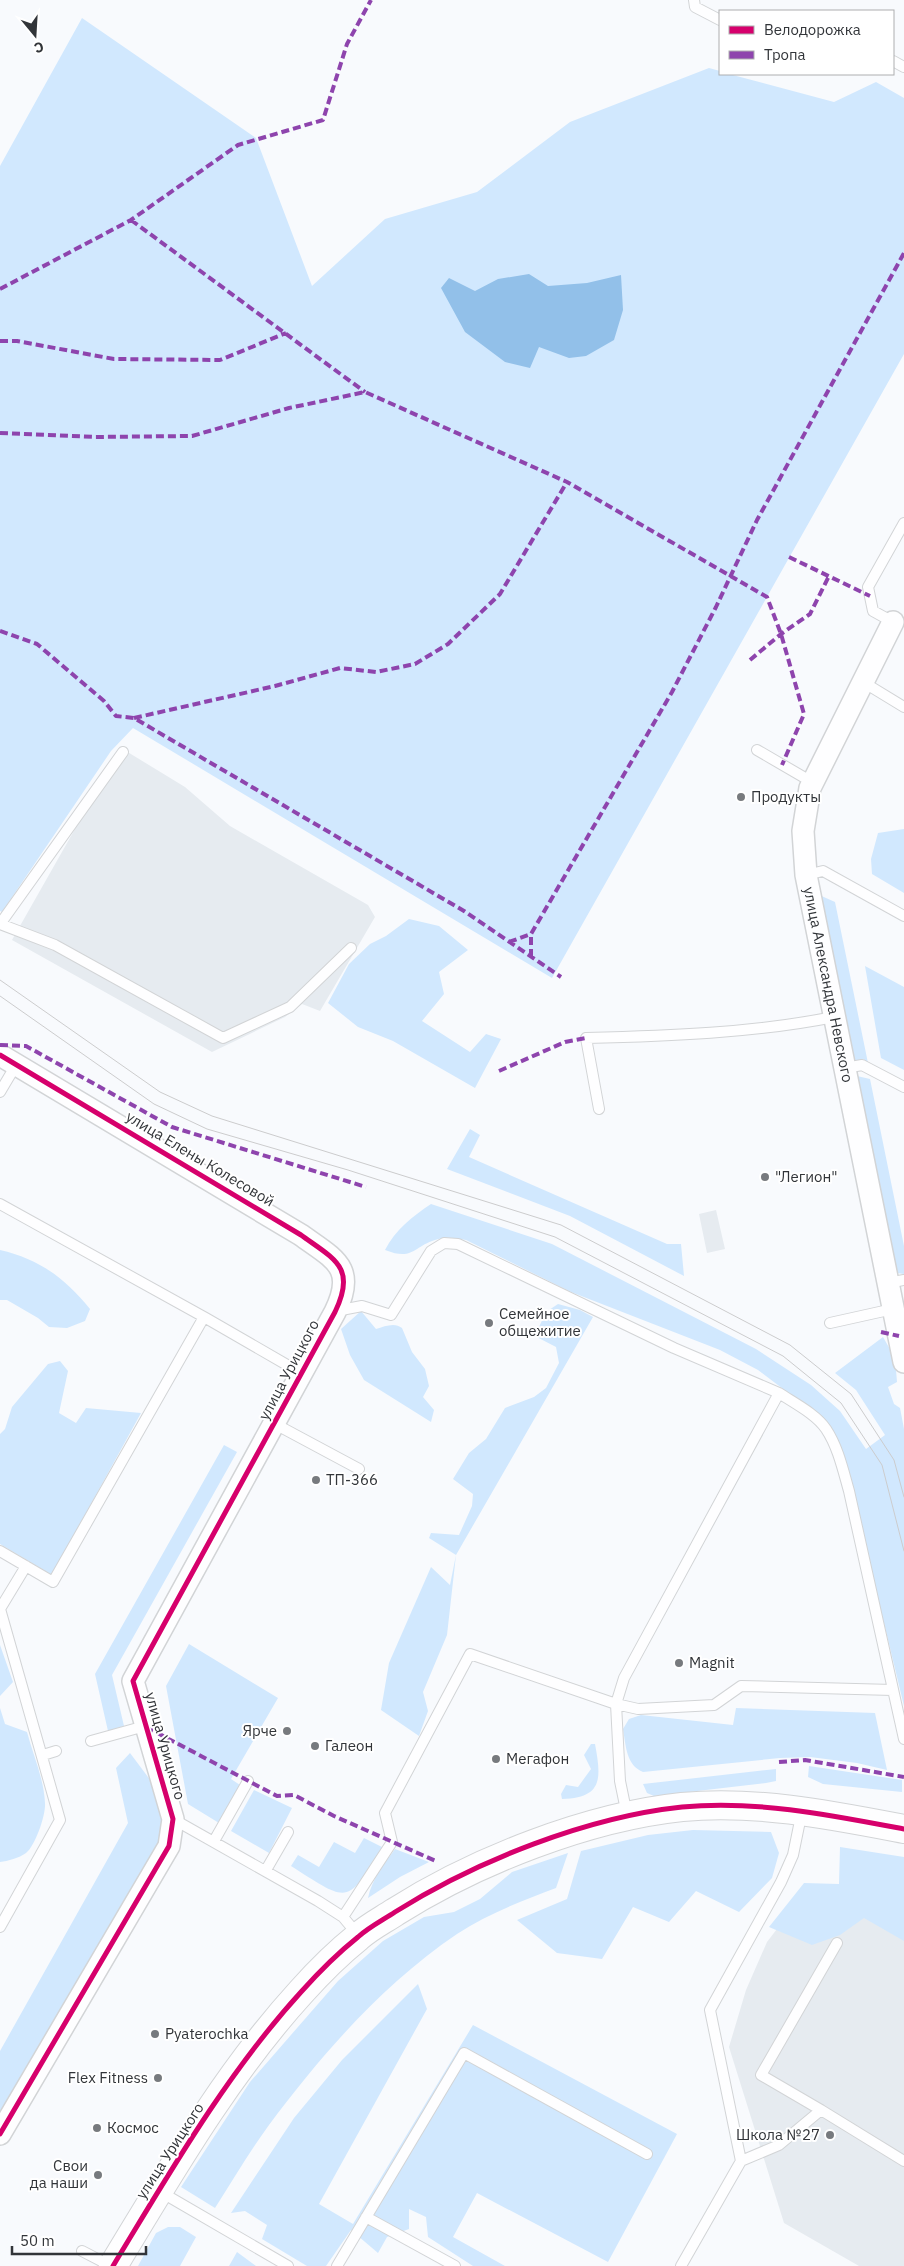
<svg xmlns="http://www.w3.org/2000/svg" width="904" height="2266" viewBox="0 0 904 2266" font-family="'IBM Plex Sans',sans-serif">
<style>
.built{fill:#e6ebf0}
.green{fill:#d1e8fe}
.water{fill:#92c0e9}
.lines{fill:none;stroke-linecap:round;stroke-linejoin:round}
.lane-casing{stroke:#d2d4d6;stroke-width:12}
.street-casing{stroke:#d2d4d6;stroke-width:24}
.secondary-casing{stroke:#d2d4d6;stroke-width:30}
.lane{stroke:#fefeff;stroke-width:10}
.street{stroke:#fefeff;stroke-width:21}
.secondary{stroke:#fefeff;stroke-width:28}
.tram{stroke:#cccccd;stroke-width:1}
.quiet{stroke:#8e44ad;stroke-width:4;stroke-dasharray:8 4;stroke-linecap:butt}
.cycleway-casing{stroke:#fff;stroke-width:8}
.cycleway{stroke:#d6006c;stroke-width:5}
.poi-dot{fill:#777a7e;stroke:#fff;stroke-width:2}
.labels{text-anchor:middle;stroke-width:4;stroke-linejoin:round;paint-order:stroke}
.poi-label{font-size:15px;fill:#323539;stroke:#fff;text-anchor:start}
.street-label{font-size:15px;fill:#323539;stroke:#fff}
</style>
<rect width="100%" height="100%" fill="#f8fafd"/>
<!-- built -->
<path class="built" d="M121,748l64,39 45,39 138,79 7,12 -55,94 -18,-7 -17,13 -73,35 -200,-112z
M716,1210l9,39 -18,4 -8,-39z
M809,1887l95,17v362h-45l-75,-43 -55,-176 17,-57 21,-48z"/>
<!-- green -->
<path class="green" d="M82,18l174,120 56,148 73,-67 92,-27 93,-70 139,-54 11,3v3h9l105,28 42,-20 28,16v256l-352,624 -419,-250 -22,23 -109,161 -2,-1v-745z
M904,829v64l-32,-19 -1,-15 7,-26z
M817,894l18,8 33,161 -5,-4 -12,4z
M409,919l30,7 29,24 -29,22 5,22 -22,27 48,31 16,-18 15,5 -26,49 -82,-47 -35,-14 -30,-24 21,-39 21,-20 16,-8z
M865,966l39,21v83l-23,-12z
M857,1076l13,3 34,167v28l-7,-1z
M470,1129l10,6 -11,22 198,87h14l3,32 -114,-60 -123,-47z
M431,1204l121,40 204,105 55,36 29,26 26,38 19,-14 -29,-45 -21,-17 48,-36 12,21 2,24 -9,5 6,17 6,4 4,21v277l-60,-249 -49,-59 -37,-28 -38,-20 -149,-58 -105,-52c-10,-2 -20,-4 -31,0 -22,7 -22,21 -50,10 10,-20 28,-34 46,-46z
M0,1250c39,9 65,28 90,59l-5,12 -18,7 -18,-1 -11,-9 -31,-18h-7z
M558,1304l22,6 13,7 -137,238 -9,80 -24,57 5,19 -9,25 -38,-26 8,-47 42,-96 19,18 6,-30 -27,-17 2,-5 28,2 13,-29 1,-12 -20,-15 16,-26 17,-14 19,-31 29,-11 12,-9 13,-25 -3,-16 -27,-14 10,-6 7,-15z
M361,1311l15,18c9,-3 19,-7 26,-1l10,24 13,17 4,17 -6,11 11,13 -3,12 -67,-42 -14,-25 -9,-26z
M60,1361l8,10 -9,42 17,10 10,-15 55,5 -89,162 -52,-31v-110l5,-5 7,-22 36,-43z
M224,1445l13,7 -125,223 12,51 -16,5 -13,-57z
M189,1644l89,54 -47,81 9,6 -21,38 -31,-19 -22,-118z
M0,1645l13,37 -13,14z
M0,1708l5,16 22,8c6,23 17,47 18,71 1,12 -10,43 -19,50 -7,5 -18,8 -26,9z
M736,1708l139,5 12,57 -30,-7 -47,-6 -30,1 -137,14c-17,-7 -17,-26 -20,-43l6,-10 12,-4 92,10z
M591,1744h4c6,33 9,54 -33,55l-1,-5 5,-9 12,2 13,-18 -7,-14z
M130,1753l21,28 12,41 -4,21 -159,274v-66l128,-228 -12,-55z
M809,1766l93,14v12l-79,-8 -15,-7z
M776,1769v12l-10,2 -112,13 -7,-3 -4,-9z
M254,1790l38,18 -23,45 -38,-22z
M693,1830l78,2 8,21 -7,25 -33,34 -43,-21 -27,31 -36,-15 -31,52 -45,-6 -40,-33 50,-21 14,-48 67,-16z
M364,1838l18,9c-35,60 -34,55 -91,19l7,-11 21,12 15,-25 21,11z
M840,1847l64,10v84l-40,-23 -24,17 -28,10 -43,-18 35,-44 35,1z
M395,1849l34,13 -29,15 -32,21c4,-19 16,-34 27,-49z
M568,1853l-12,35c-34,13 -69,26 -99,46 -74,50 -135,120 -188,191 -19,26 -36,55 -54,83l-34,-21 69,-105 88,-101 45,-40 41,-24 30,-5 26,-13 32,-27z
M418,1984l9,25 -108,195 34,20 120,-199 204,109 -69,128 -131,-69 -24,44 52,29h-32l-45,-29 -2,-20 -17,-8v20l-22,8 -9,16 -27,-23 -25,36h-19l-45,-27 5,-14 -22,-14 -14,2 63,-95 48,-58z
M168,2227h12l16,10 -16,29h-42l18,-33z
M237,2252l19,14h-27z"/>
<!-- water -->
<path class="water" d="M529,274l19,12 39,-3 34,-8 2,35 -9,30 -28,16 -17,2 -30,-11 -9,21 -25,-6 -40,-30 -24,-44 8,-10 26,13 23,-12z"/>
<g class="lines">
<defs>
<path id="lane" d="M694,0l1,7 25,13
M893,61l11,6
M893,622l-20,-11 -5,-24 36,-64
M863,682l41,25
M757,750l55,32
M806,875l17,-4 81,45
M0,924l55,21 168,93 67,-31 61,-59
M0,924l123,-172
M845,1068l17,-3 42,22
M0,1092l16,-27
M599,1109l-13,-71c83,-2 166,-5 248,-21
M0,1204l204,113
M888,1283l16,-3
M336,1311l26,-5 29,9 40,-64 13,-8 14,1 216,104 105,45 -155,285 -8,26 22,5 76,-4 27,-19 152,4
M830,1323l63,-14
M779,1393c15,10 37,21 47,36 12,18 17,41 23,62l55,248
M275,1424l84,45
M0,1551l53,31 151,-265 97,56
M0,1609l60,211 -60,107
M0,1609l26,-43
M91,1741l54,-15
M43,1755l13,-4
M173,1819l145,82 25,16 15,18
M214,1841l34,-60
M266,1870l22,-38
M343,1917l49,-75 -7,-29 85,-159 146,50 4,77 7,34
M821,2110l-60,-35 76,-132
M741,2161l38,-16 42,-35 83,51
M159,2191l129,75
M366,2217l89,49
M82,2251l29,15
M337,2266l127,-213 183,101
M681,2266l60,-105 -31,-151 71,-128 12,-27 9,-44"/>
<g id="street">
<path id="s1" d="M893,622l-83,166 -7,43 3,44 98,487"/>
<path d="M0,1055l301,180c33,24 56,32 34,77l-202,369 40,138 -4,27 -169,288"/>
</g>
<path id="secondary" d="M113,2266c57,-94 114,-193 188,-274 17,-19 37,-39 57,-55 11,-10 25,-17 37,-25 81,-51 192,-95 287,-105 75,-7 149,8 222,22"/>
</defs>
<!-- lane casing -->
<use href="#lane" class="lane-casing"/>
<!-- street casing -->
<use href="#street" class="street-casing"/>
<!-- secondary casing -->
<use href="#secondary" class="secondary-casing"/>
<!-- lane -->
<use href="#lane" class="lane"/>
<!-- street -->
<use href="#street" class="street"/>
<!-- secondary -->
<use href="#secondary" class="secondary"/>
<!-- tram -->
<path class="tram" d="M0,980l160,112 52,24 349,109 229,120 61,49 43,66 10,37
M0,996l154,108 53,25 141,41 207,67 228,119 58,47 41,62 22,86"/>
<!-- quiet -->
<path class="quiet" d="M131,220l234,172
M0,289l131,-69 107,-75 85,-25 24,-76 24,-44
M0,341h17l97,18 106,1 66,-27
M0,433l95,4 97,-1 97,-28 76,-16 202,90 200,115 14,37 23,80 -22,51
M789,557l81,39
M0,631l37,13 67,57 12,15 18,2 330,193 97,66
M750,660l31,-26 29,-20 19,-38
M134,718l141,-32 65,-18 36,4 39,-8 33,-20 52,-50 67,-112
M509,942l22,-8 141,-242 44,-85 41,-87 147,-267
M531,957v-23
M0,1045l26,1 146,81 194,60
M499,1071l66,-29 21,-4
M881,1332l18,4
M146,1727l131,69 17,-1 40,21 104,46
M779,1762l26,-2 99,17"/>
<defs>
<path id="cycleway" d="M0,1055l301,180c33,24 56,32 34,77l-202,369 40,138 -4,27 -169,288
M113,2266c57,-94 114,-193 188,-274 17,-19 37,-39 57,-55 11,-10 25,-17 37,-25 81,-51 192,-95 287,-105 75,-7 149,8 222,22"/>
</defs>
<!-- cycleway casing -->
<use href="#cycleway" class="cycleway-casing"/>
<!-- cycleway -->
<use href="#cycleway" class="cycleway"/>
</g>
<!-- markers -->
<g class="poi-dot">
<circle cx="741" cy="797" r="5"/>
<circle cx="765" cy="1177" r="5"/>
<circle cx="489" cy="1323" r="5"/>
<circle cx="316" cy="1480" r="5"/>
<circle cx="679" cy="1663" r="5"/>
<circle cx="287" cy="1731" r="5"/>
<circle cx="315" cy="1746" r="5"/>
<circle cx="496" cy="1759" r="5"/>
<circle cx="155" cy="2034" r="5"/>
<circle cx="158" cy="2078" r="5"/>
<circle cx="97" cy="2128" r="5"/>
<circle cx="830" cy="2135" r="5"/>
<circle cx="98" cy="2175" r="5"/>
</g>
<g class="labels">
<!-- poi labels -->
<g class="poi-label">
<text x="751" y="802">Продукты</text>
<text x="775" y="1182">"Легион"</text>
<text x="499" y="1319">Семейное<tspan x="499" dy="17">общежитие</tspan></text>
<text x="326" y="1485">ТП-366</text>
<text x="689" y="1668">Magnit</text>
<text x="277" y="1736" text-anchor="end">Ярче</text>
<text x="325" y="1751">Галеон</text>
<text x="506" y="1764">Мегафон</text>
<text x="165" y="2039">Pyaterochka</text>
<text x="148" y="2083" text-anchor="end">Flex Fitness</text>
<text x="107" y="2133">Космос</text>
<text x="820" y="2140" text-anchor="end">Школа №27</text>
<text x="88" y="2171" text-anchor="end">Свои<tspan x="88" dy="17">да наши</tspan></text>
</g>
<!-- street labels -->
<g class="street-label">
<text dy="5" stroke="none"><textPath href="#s1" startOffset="385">улица Александра Невского</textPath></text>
<text transform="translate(200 1159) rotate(31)" y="5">улица Елены Колесовой</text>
<text transform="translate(289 1370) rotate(-62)" y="5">улица Урицкого</text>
<text transform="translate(165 1746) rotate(74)" y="5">улица Урицкого</text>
<text transform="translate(170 2151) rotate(-57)" y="5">улица Урицкого</text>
</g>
</g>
<!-- legend -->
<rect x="719" y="10" width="175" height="65" fill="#ffffff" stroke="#adaeb0"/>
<rect x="729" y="26" width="25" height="8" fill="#d6006c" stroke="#adaeb0"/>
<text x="764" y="35" font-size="15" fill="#323539">Велодорожка</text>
<rect x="729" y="51" width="25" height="8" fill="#8e44ad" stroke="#adaeb0"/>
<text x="764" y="60" font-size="15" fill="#323539">Тропа</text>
<!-- north arrow -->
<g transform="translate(35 35) rotate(162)" stroke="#ffffff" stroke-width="4" paint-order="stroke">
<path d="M0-4L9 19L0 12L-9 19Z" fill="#323539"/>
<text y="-8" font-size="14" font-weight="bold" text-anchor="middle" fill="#323539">С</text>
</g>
<!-- scale -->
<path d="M12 2246v8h134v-8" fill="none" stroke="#323539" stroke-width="2.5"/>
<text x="20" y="2246" font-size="15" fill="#323539" stroke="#ffffff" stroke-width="4" paint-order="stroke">50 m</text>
</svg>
